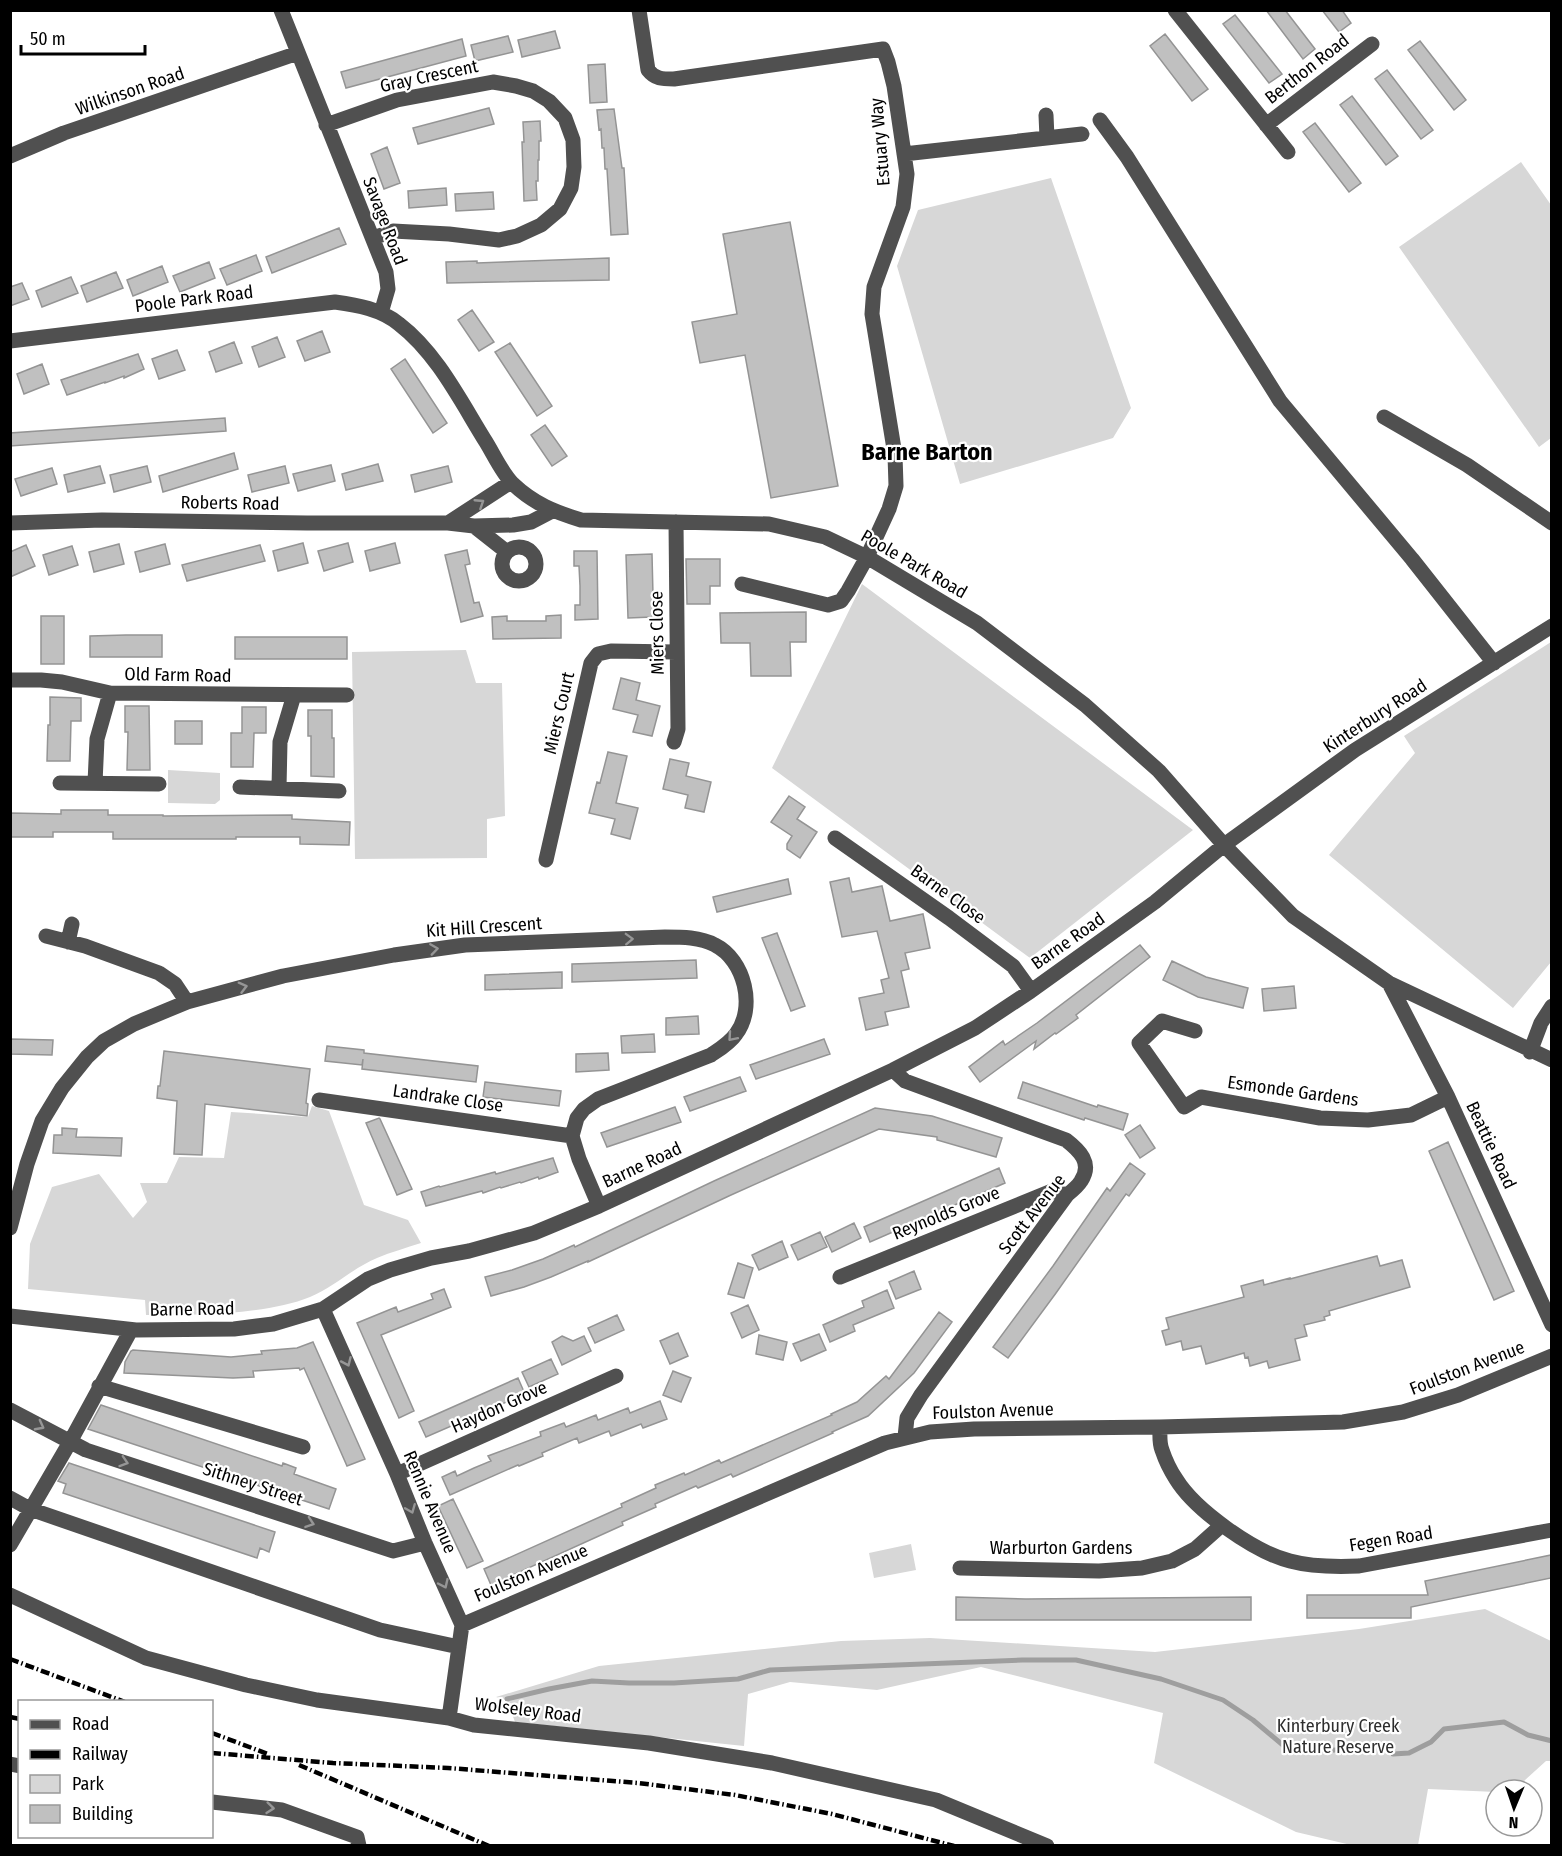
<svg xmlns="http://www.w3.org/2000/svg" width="1562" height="1856" viewBox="0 0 1562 1856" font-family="'Fira Sans Condensed',sans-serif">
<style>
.green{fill:#d7d7d7}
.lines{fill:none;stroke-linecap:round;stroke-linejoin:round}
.stream{stroke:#9e9e9e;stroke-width:5}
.building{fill:#c0c0c0;stroke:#949494;stroke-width:1.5}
.minor{stroke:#505050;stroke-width:15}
.rail{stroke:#000;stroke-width:4.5;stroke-dasharray:9 3 1.5 3;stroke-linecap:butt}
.oneway{stroke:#969696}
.labels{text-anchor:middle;stroke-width:4.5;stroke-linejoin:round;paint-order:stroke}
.street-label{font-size:18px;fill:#000;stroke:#fff}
.park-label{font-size:18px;fill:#2e2e2e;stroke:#fff}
.district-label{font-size:24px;font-weight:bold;fill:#000;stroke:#fff}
</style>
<rect width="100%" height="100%" fill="#fff"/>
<!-- green -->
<path class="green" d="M1521,162l30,43v233l-12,9 -140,-200z
M1051,178l80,230 -18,30 -153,46 -63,-218 21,-56z
M862,584l331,246 -163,128 -258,-190z
M1551,642v320l-38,46 -184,-153 86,-102 -11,-17z
M466,650l10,33h26l3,133 -18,3v39l-132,1 -3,-207z
M168,770l52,3v27l-5,4 -47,-1z
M312,1106l17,5 35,94 44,15 13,23c-15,5 -30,9 -44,15 -24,10 -43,29 -67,39 -44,18 -117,18 -164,18l-1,-15 -117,-11 2,-45 22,-57 47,-13 34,44 14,-16 -7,-19h27l12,-26 45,1 7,-46 77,5z
M911,1544l5,26 -42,8 -5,-25z
M1485,1609l66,32v120h-5l-32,29h-18v2l-68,-3 -10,56h-67l-55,-13 -142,-69 9,-50 -182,-46 -104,23 -87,-8 -42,12 -4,52 -229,-24 -8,-22 -11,-3 103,-31 242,-25 89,-3 225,14 204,-23z"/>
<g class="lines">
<!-- stream -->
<path class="stream" d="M507,1699l42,-10 43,-8 37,2h45l64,-4 32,-9 252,-10h54l85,19 62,21 30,20 37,31 48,-1
M1393,1754l16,-1 22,-11 13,-13 60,-7 24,13 24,6"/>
</g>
<!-- building -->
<path class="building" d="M1266,10h19l30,39 -12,10z
M1322,10h20l9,13 -12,9z
M1235,15l47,59 -13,9 -46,-59z
M555,31l5,17 -38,9 -4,-17z
M1165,34l43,55 -16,12 -42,-55z
M508,36l5,16 -38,9 -4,-16z
M462,39l4,17 -120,32 -5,-16z
M1420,41l46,59 -12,10 -46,-60z
M605,64l2,38 -17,1 -2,-38z
M1387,70l46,60 -12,9 -46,-60z
M1352,96l46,60 -12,9 -46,-60z
M489,108l5,16 -76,20 -5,-16z
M614,109l8,59h2l4,66 -17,1 -4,-66h-2l-1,-21h-2l-1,-19 -2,1 -2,-20z
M540,121l1,20h-2v19h-1v21h-2l1,19 -13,1 -2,-59h2l-1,-20z
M1315,123l46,60 -12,9 -46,-60z
M387,147l13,36 -16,6 -13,-35z
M446,188l1,17 -38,3 -1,-17z
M493,192l1,17 -38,2 -1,-17z
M790,222l48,264 -67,12 -26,-143 -45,8 -8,-41 45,-8 -14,-80z
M339,228l7,16 -74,29 -6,-16z
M256,255l6,16 -35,14 -7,-16z
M609,258v22l-162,3 -1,-21 31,-1v2z
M209,262l6,16 -35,14 -7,-16z
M162,266l6,16 -35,14 -6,-16z
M116,272l7,16 -36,14 -6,-16z
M71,277l7,16 -36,14 -6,-16z
M22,283l7,16 -19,7v-19z
M472,310l22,32 -15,9 -21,-31z
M322,331l8,21 -25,9 -8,-20z
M277,337l8,20 -26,10 -7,-20z
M234,342l8,21 -26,9 -7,-20z
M510,343l42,63 -15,10 -42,-64z
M177,350l8,20 -26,9 -7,-20z
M138,354l6,15 -20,9v-2l-19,7v-1l-38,13 -6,-15z
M405,359l42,64 -14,10 -42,-64z
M42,364l7,20 -25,10 -7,-20z
M225,418l1,13 -216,15v-13z
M545,425l22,31 -15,10 -21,-31z
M234,453l4,16 -75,23 -4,-16z
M378,464l5,17 -37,9 -4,-16z
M331,465l4,16 -37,10 -5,-17z
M100,466l5,17 -37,9 -4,-17z
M147,466l4,16 -37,10 -4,-17z
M285,466l4,17 -37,9 -4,-17z
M448,466l4,16 -37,10 -4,-17z
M52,468l5,16 -36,12 -6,-17z
M303,543l5,20 -30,8 -5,-20z
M348,543l5,19 -29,9 -6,-20z
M395,543l5,20 -30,8 -5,-20z
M119,544l5,20 -30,8 -5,-20z
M165,544l5,20 -30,8 -5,-20z
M26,545l9,21 -25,11v-25z
M260,545l5,16 -78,20 -5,-16z
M72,546l6,19 -29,10 -6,-20z
M467,550l3,14 -5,1 9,38 5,-1 4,14 -22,6 -16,-67z
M574,551h23l1,68 -23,1v-15h5v-19l-1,-20h-5z
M652,554l1,41h4l1,20h-6v2l-24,1 -2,-63z
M686,559h34v27h-10v18h-23z
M806,612v30h-16l1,34h-40l-1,-33h-29l-1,-30z
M561,615v23l-68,1 -1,-22 15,-1v5h39v-5z
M41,616h23v48h-23z
M126,635h36v22h-72v-21z
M235,637h112v22h-112z
M621,678l19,5 -4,17 24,6 -8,30 -19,-4 5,-17 -25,-6z
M50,697l31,1v23h-10l-1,40h-23l1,-36h2z
M125,706h24l1,64h-23l1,-38h-3z
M242,707h24v26h-12l-1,34h-22v-34h11z
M308,710h24v28h2v39l-23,-1v-40h-3z
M175,721h27v23h-27z
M608,752l19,4 -11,47 22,5 -8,31 -19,-5 4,-15 -26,-6 8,-31 3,1z
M670,759l19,4 -3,13 25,6 -7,30 -19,-4 3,-13 -25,-6z
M789,796l16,11 -8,12 20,13 -17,26 -13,-9v-5l5,-8 -21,-14z
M61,810h47v5h55v1l129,-1v4l58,3 -1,23 -49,-1v-7h-64v2h-123v-7h-60v5h-43v-24l51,1z
M849,878l3,14 30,-6 8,35 33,-7 7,34 -25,5 4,16 -8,2 8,36 -24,5 3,13 -22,5 -7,-32 25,-5 -3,-13 8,-2 -12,-47 -35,6 -12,-55z
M788,879l3,15 -74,18 -4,-15z
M777,933l28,73 -14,5 -29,-73z
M1140,945l10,12 -74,58 2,3 -22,16 -1,-1 -21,16 2,-8 -56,41 -11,-15 34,-26 2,4 32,-22z
M696,960l1,18 -125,4v-18z
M1172,961l34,16 42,11 -5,20 -45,-11 -35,-17z
M562,972v16l-77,2v-15z
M1294,986l2,22 -32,3 -2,-22z
M698,1016l1,18 -33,1v-17z
M654,1034l1,18 -33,1 -1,-17z
M10,1039l43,1 -1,15 -42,-1z
M824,1039l6,15 -74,25 -6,-14z
M327,1046l37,4v3l114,13 -2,16 -114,-13 1,-10 -1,6 -37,-4z
M164,1051l146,18 -4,34 2,1 -1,12 -102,-12 -3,51 -28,-1 3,-53 -20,-3 1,-12h2z
M608,1053l1,17 -33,2v-18z
M740,1077l6,14 -56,20 -6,-14z
M485,1082l76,9 -2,15 -76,-9z
M1023,1082l74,25 1,-2 30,9 -5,16 -38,-12 -1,2 -66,-22z
M675,1107l6,15 -74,25 -6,-14z
M875,1108l57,8 70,22 -6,19 -59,-17v-3l-58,-8 -148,66 -143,67v-1l-37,16 -27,10 -33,9 -6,-19 27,-7 31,-11 31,-14 1,2 139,-66z
M379,1118l1,1 32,70 -15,6 -31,-72z
M1140,1125l15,23 -15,10 -15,-23z
M62,1128l15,1 -1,8 46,1 -1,18 -68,-3 1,-18h8z
M1448,1142l66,149 -20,9 -65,-149z
M553,1158l5,14 -19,7 -1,-2 -17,6 -1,-1 -19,6 -1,-1 -17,6 -1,-2 -56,15 -5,-14 18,-6 1,1 55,-15 1,2z
M1130,1163l15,11 -16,22 -3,-2 -70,99 -48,65 -15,-11 60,-81 54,-78 3,3z
M999,1168l6,15 -135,59 -6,-15z
M854,1223l7,15 -29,14 -7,-15z
M820,1232l7,15 -29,13 -7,-15z
M782,1241l6,16 -29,13 -7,-15z
M1377,1256l3,10 22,-6 8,27 -81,24 1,4 -6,2 1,3 -21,5 3,11 -12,3 5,21 -31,8 -2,-7 -17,5 -2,-9 -3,1 -1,-5 -38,11 -5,-18 -18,4 -2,-9 -15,4 -4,-14 7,-2 -3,-11 78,-21 -3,-11 22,-6 1,5 26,-7v1z
M738,1263l15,5 -9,30 -16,-4z
M914,1271l7,18 -25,10 -7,-17z
M444,1289l7,18 -70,28 33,76 -15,7 -42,-95 39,-16 2,5 35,-13 -2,-5z
M887,1290l7,18 -41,17 2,6 -25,11 -7,-17 41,-18 -2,-6z
M748,1305l11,25 -17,8 -11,-25z
M939,1312l13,10 -38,51 -46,43 -36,16 1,1 -100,44 -2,-3 -33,14 -2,-2 -41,18 1,3 -34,15 1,3 -132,60 -7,-16 138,-62 -1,-3 35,-16 -1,-3 29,-12 1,2 34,-15 2,3 111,-48 -1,-1 26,-12 29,-26 3,3z
M617,1315l7,15 -29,13 -7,-15z
M678,1333l10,23 -18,8 -10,-23z
M819,1334l7,16 -25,11 -8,-17z
M759,1335l28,7 -4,18 -27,-6z
M562,1336l11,5 11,-5 7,15 -29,14 -10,-23z
M313,1342l52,117 -18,7 -43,-98 -4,2 -1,-2 -46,3 1,6 -21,1 -109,-5 1,-11 6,-11 2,-1 98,7 31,-3 -1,-3 36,-3z
M551,1359l7,15 -29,13 -7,-15z
M673,1371l18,7 -10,24 -18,-7z
M518,1378l7,16 -99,43 -7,-15z
M660,1401l7,18 -24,9 -2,-4 -30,12 -2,-5 -30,12 -2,-5 -35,15 1,3 -24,10 -1,-1 -68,30 -8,-18 13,-6 2,5 17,-8 17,-7 -3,-5 53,-20 -1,-4 24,-9 2,4 30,-12 2,5 30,-12 2,5z
M101,1405l181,61 1,-3 13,5 -2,6 42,15 -7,20 -241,-80z
M69,1463l206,69 -6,20 -9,-4 -3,10 -194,-65 3,-9 -8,-3z
M453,1499l30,62 -16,7 -29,-62z
M1551,1555v23l-140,29v11h-104v-23h121l-3,-14z
M956,1597l70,2 225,-2v23h-295z"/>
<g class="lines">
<!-- minor -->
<path class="minor" d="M281,10l105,262 2,17 -7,24
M639,10l9,60c7,9 14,9 26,9l209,-30 5,13 6,24 13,88 -4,33 -29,80 -2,27 23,141 1,31 -7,23 -22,48 -19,34 -7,10 -13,4 -86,-21
M1175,10l113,142
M1046,115l1,23
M1100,120l27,37 153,244 132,158 82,104
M326,125l71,-25 96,-18 23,4 17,5 16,10 16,17 8,22 1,27 -3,21 -11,21 -19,16 -24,11 -18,4 -50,-6 -56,-3 -20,7
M1266,125l106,-81
M904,154l178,-20
M10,156l54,-23 234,-80
M10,341l325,-39c22,3 46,7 64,22 38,29 62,78 87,118 8,13 16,31 27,42 21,20 42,28 68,36l188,4 56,13 42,20 110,66 108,82 74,66 65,74 69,71 96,67 163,77
M1384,417l83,48 85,58
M10,523l92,-3 205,3h141l26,3 39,-1 18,-3 21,-11
M448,523l63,-41
M474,526l33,26
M502 564a17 17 0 1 1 34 0a17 17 0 1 1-34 0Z
M10,680h31l21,2 48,11 237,2
M674,742l4,-13 -2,-207
M60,783l99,1
M95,783l2,-44 13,-46
M240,787l99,4
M279,788l1,-46 14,-47
M835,838l114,80 64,48 18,25
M546,860l45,-197 7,-9 13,-3 65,1
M46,936l39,10 74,27 16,11 12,18
M68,942l4,-18
M1389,983l59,114 104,228
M1195,1031l-33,-10 -23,22 45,64 17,-10 119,21 48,2 43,-5 37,-18
M1530,1052l11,-29 11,-17
M893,1070l12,11 161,59c13,10 27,23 15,41 -3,5 -9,10 -14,14l-146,200 -14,23 -2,19
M319,1100l253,36
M10,1228l17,-64 15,-43 20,-33 25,-31 17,-16 30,-17 53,-22 96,-26 111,-21 71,-10 200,-8c17,0 35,0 50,8 30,15 41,63 21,89 -6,9 -16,15 -25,21l-113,44 -14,10 -7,9 -5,18 7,23 20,47
M840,1277l212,-86 15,4
M323,1309l74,165 28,69 37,82 -13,93
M10,1316l126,14 98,-1 39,-5 50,-15 45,-30 22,-9 41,-12 38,-7 65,-18 65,-27 294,-136 82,-42 56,-37 124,-89 69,-57 131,-95 197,-124
M99,1386l204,61
M10,1410l76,40 307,101 32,-8
M1160,1427c0,7 -1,16 2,23 3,9 8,20 14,29 19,31 78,73 114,82 22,6 46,6 69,5l193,-36
M397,1474l219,-98
M10,1498l20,11 350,121 79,17
M10,1545l60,-103 61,-112
M960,1568l139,3 43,-3 30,-7 23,-12 27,-24
M10,1595l136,63 100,27 71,15 132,18 25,7 175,18 123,20 164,37 111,46
M462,1625l423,-182 45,-11 44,-3 186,-2 183,-5 60,-10 55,-17 94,-39
M10,1764l10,2
M212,1802l70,8 75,27 2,9"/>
<!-- rail -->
<path class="rail" d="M10,1659l115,43
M10,1717l10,2
M212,1733l56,21
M212,1753l121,10 115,5 190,15 97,12 97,19 122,32
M299,1765l190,81"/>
</g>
<!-- one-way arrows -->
<defs><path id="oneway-chevron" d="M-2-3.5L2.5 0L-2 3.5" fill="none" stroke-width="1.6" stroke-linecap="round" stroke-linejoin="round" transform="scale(1.5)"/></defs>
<g class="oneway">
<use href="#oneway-chevron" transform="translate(480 503) rotate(-33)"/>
<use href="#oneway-chevron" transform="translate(629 939) rotate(-2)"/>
<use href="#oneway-chevron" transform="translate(434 949) rotate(-8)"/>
<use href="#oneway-chevron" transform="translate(243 987) rotate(-15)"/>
<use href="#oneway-chevron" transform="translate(732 1037) rotate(131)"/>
<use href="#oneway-chevron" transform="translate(347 1362) rotate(66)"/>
<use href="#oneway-chevron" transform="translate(40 1426) rotate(28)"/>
<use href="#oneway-chevron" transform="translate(124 1462) rotate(18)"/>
<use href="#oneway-chevron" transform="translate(411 1509) rotate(68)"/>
<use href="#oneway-chevron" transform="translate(310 1523) rotate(19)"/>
<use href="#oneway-chevron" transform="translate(444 1584) rotate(65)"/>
<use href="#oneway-chevron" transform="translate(270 1808) rotate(6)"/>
</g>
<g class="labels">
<!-- street labels -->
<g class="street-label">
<text transform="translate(1307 69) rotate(-38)" y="6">Berthon Road</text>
<text transform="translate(429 76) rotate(-12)" y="6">Gray Crescent</text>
<text transform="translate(130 91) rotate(-19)" y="6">Wilkinson Road</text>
<text transform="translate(880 142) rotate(-95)" y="6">Estuary Way</text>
<text transform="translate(385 221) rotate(69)" y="6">Savage Road</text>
<text transform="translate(194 299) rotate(-7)" y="6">Poole Park Road</text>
<text transform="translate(230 503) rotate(1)" y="6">Roberts Road</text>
<text transform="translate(914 564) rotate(30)" y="6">Poole Park Road</text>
<text transform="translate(657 633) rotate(-91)" y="6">Miers Close</text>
<text transform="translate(178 675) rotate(1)" y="6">Old Farm Road</text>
<text transform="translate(559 713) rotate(-77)" y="6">Miers Court</text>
<text transform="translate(1375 716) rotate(-33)" y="6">Kinterbury Road</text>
<text transform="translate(948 894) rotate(36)" y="6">Barne Close</text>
<text transform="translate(484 927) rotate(-4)" y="6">Kit Hill Crescent</text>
<text transform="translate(1068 941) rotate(-35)" y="6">Barne Road</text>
<text transform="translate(1293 1091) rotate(8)" y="6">Esmonde Gardens</text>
<text transform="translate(448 1098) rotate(8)" y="6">Landrake Close</text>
<text transform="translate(1491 1145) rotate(65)" y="6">Beattie Road</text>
<text transform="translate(642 1165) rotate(-25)" y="6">Barne Road</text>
<text transform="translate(946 1213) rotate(-22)" y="6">Reynolds Grove</text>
<text transform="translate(1032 1214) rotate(-52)" y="6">Scott Avenue</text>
<text transform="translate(192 1309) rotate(-1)" y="6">Barne Road</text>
<text transform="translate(1467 1368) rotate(-21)" y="6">Foulston Avenue</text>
<text transform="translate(499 1407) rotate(-24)" y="6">Haydon Grove</text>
<text transform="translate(993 1411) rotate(-2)" y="6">Foulston Avenue</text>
<text transform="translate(253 1484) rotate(18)" y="6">Sithney Street</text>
<text transform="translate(430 1502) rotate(67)" y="6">Rennie Avenue</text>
<text transform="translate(1391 1539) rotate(-9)" y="6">Fegen Road</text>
<text x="1061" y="1554">Warburton Gardens</text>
<text transform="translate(531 1573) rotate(-23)" y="6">Foulston Avenue</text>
<text transform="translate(528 1710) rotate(7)" y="6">Wolseley Road</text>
</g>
<!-- park labels -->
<g class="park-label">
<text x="1338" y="1732">Kinterbury Creek<tspan x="1338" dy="21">Nature Reserve</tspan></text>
</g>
<!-- district labels -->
<g class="district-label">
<text x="927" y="460">Barne Barton</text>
</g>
</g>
<!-- border -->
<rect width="1562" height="1856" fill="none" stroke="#000000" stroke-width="24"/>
<!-- legend -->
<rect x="18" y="1700" width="195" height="138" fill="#ffffff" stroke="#999999" stroke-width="1.5"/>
<rect x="30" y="1720" width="30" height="9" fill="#505050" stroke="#999999" stroke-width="1.5"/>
<text x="72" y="1730" font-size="18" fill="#000000">Road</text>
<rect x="30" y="1750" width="30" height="9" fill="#000000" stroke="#999999" stroke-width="1.5"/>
<text x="72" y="1760" font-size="18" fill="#000000">Railway</text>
<rect x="30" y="1775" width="30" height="18" fill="#d7d7d7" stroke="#999999" stroke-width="1.5"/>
<text x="72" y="1790" font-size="18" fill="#000000">Park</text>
<rect x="30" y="1805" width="30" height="18" fill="#c0c0c0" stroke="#999999" stroke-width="1.5"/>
<text x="72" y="1820" font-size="18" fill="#000000">Building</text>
<!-- north arrow -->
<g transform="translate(1514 1808) rotate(182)"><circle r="28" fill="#ffffff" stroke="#999999" stroke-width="1.5"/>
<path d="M0-4.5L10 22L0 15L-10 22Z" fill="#000000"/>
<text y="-9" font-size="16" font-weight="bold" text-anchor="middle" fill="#000000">N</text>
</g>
<!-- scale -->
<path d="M21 45v9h124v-9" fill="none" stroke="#000000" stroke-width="3"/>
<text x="30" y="45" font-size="18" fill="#000000" stroke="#ffffff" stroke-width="4.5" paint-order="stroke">50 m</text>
</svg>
